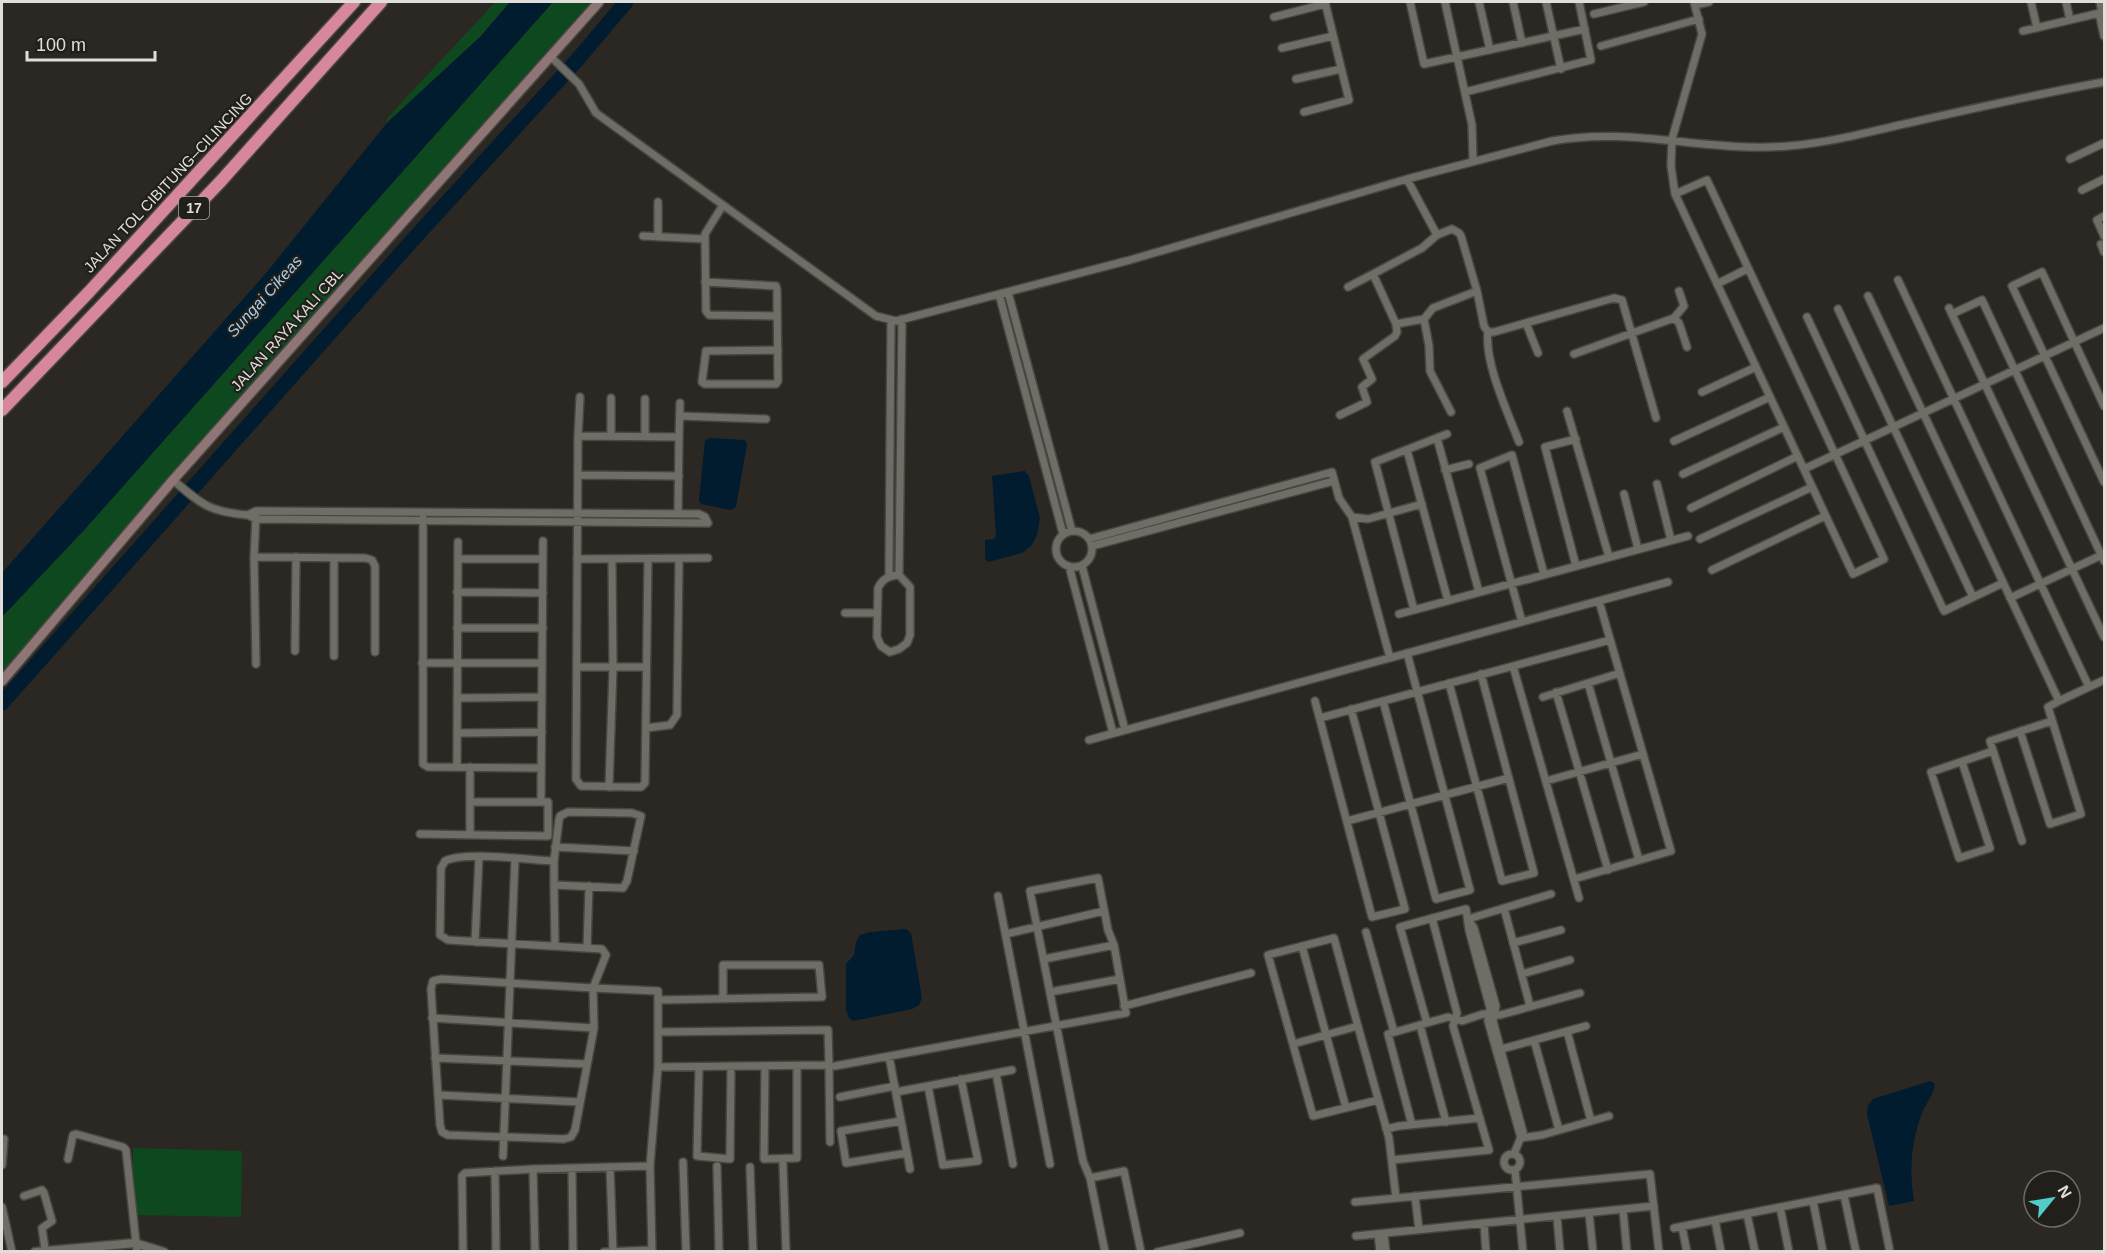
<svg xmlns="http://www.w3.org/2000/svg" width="2106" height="1253" viewBox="0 0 2106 1253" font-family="Arial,sans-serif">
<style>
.green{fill:#0d481e}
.water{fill:#011b2f}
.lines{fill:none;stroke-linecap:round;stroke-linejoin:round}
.river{stroke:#011b2f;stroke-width:15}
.minor-casing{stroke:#484642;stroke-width:10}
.tertiary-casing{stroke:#484642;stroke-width:11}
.secondary-casing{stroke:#484642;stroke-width:12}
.motorway-casing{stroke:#484642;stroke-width:15}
.minor{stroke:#706d66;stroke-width:7}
.tertiary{stroke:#706d66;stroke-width:8}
.secondary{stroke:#8f7576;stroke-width:9}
.motorway{stroke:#d7879b;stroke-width:12}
.labels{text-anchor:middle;stroke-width:4.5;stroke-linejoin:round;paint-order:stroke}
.shield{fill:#211f19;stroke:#a7a5a1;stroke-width:1.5}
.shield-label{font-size:14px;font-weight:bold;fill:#e0dedb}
.street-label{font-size:15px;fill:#e0dedb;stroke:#211f19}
.water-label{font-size:16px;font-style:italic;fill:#a5ccee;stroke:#211f19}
</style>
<rect width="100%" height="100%" fill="#2b2823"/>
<!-- green -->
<path class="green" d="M495,2h15l-29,34 -95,87 1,-4c35,-40 73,-78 108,-117z
M553,2h46l-597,678v-65l136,-146z
M133,1148l109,3 -1,66 -109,-2z"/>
<!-- water -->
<path class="water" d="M510,2h43l-467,526 -84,89v-44l265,-301 119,-148 95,-88z
M710,438l35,2 2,4 -11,63 -5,3 -30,-6 -2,-4 6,-60z
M1025,471l4,5 11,42 -3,17 -6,11 -9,7 -34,9 -3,-3v-19l10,-1 1,-5 -4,-58z
M906,929l5,4 11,65 -3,7 -7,4 -59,12 -4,-3 -3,-8v-46l8,-9 2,-13 4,-7 10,-3z
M1930,1081l5,3c-1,9 -9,20 -13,29 -11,30 -13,57 -8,88l-25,5 -22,-92 1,-8 5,-7z"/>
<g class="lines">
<!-- river -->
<path class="river" d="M2,703l407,-459 169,-185 48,-57"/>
<defs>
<path id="minor" d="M1410,2l14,62 161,-35
M1445,2l27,123 1,36
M1479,2l11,48
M1513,2l9,41
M1546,2l15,67
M2031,2l6,26
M2066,2l4,18
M2100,2l2,11
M1695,5l14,-3
M2099,13l5,23
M1594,14l50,-12
M1274,17l51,-13
M2023,31l81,-19
M1601,46l98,-27
M1282,48l51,-12
M550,56l29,28 17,29 280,203 20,5 234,-61 277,-81 145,-38c78,-15 157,12 236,5 39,-3 78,-13 116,-22 67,-15 133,-30 200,-42
M1296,79l45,-10
M1465,92l126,-32 -12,-58
M1304,112l45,-12 -24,-98
M2070,159l34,-16
M1407,179l30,56 15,-6 7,4 2,3 16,55 7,35 4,6h6l120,-34 8,2 34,118
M2082,190l22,-11
M1675,194l32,-14 177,379 -31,15 -178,-380 -4,-28 1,-27 30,-105 -8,-32
M658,202v35
M723,205l-18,29 1,77 3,4 68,1
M2104,216l-7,4 7,16
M643,236l61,3
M2101,244l3,8
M1898,280l191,407
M705,282l71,4 1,4 1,91 -2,3h-71l-3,-2 4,-31 72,-1
M1717,284l30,-15
M1348,287l25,-13
M1008,292l64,239
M999,294l64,240
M1868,296l191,405 45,-21
M1949,308l155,329
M1838,309l135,288
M1952,314l30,-14 122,261
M1807,317l137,294 59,-28
M1674,318l10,-12 -5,-15
M1424,319l5,27 1,25 21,41
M1526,323l12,30
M1396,324l-23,-50 49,-26 15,-13
M1488,332c-4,30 20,81 31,110
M1574,354l100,-36 5,5 8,24
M1702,392l54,-25
M2104,406l-62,-134 -30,14 92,196
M1567,411l42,146
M1340,415l27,-13 -5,-15 10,-8 -9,-20 32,-23 2,-4 -1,-8 28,-5 9,-11 44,-17
M680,416l86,3
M578,436l2,-39
M611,436v-38
M645,437v-38
M679,437l1,-34
M1437,438l42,154
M1576,439l-31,8 31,119
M1674,441l96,-44
M1407,450l41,151
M1804,469l300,-141
M1445,470l24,-6
M1683,474l101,-47
M578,475l101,1
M173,480c29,25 37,32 75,35
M1657,484l14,56
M1624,494l14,55
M1691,508l107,-52
M256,511l443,3 6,3 3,6 -452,-4 -8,-4z
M1352,517l38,141
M423,518v246l5,3 113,1
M1056 549a18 18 0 1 1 36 0a18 18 0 1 1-36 0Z
M1089,539l243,-67 7,26 13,19 16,2 54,-15
M1700,539l112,-52
M1092,546l242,-65
M254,557l111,1 7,2 3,6v86
M458,559h85
M577,559l131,-1
M648,559l-3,224 -4,4h-5l-55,-1 -5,-7 2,-343 101,1 -1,76
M1069,566l44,167
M1082,566l43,164
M1712,570l113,-54
M899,575l3,-256
M899,575l11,12v48l-3,8 -8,6 -9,3 -9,-6 -4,-9 1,-49c5,-10 11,-12 21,-13z
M889,576l2,-256
M457,592l86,1
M2010,598l94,-44
M1414,610l-39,-148 72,-28
M845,613h32
M1399,614l289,-78
M1522,622l-42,-154 32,-13 32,119
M457,628h86
M295,651l1,-94
M334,656v-98
M422,663h120
M256,664l-2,-107 2,-41
M1513,666l66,232
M577,667h69
M1449,683l53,198 32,-8 -53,-199
M1588,683l51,177
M1556,692l52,178
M1543,697l77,-24
M457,698l85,-1
M1315,701l57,216 33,-8 -54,-200
M1383,701l53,198 34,-9 -63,-237
M1320,718l290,-78
M646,728l24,-3 7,-10 2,-156
M2020,731l30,93 31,-10 -33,-107 11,-6
M457,733l85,-1
M1089,740l579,-158
M1962,762l28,86 -31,10 -28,-86 62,-21
M457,767l1,-225
M1546,781l97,-27
M609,787l4,-119 -1,-109
M541,802l2,-261
M568,812l64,1 9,3 -14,65 -4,7 -69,-3v-24l5,-41 1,-4z
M1347,821l162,-43
M420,834l128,2v-34h-78
M470,835v-68
M2022,841l-32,-100 62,-20
M555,847l79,4
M554,861c-26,-1 -88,-10 -109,0l-4,7 -1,67 8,5 154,9 4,6 -13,33 65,3v76l-8,99 2,86
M1574,879l97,-28 -72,-250
M554,885l1,61
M998,896l52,268
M1504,908l26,98
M1468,919l83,-25
M1469,921l5,7 22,78 -3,15 30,111 -9,22
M1366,932l28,100
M1006,934l98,-23
M475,942l4,-85
M1513,943l48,-13
M1302,946l44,162
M587,948l2,-62
M1044,959l70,-14
M1522,974l48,-14
M441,979l152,9 1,40 -19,102 -4,7 -7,2 -116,-4 -6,-3 -2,-7 -9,-136 2,-8z
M1050,992l70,-13
M658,1000l164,-3 -3,-32h-96v32
M1124,1006l127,-33
M432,1018l162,10
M1427,1023l-27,-96 66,-18 3,21 21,78 -2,13 33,117
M1420,1025l26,97
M1567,1031l24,90
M658,1032l170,-2 1,35 -171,2
M1534,1040l25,90
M1293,1044l65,-18
M1498,1050l88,-24
M889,1056l21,113
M435,1058l152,6
M829,1065l1,77
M765,1066l-1,93 33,-1v-92
M835,1066l291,-53 -12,-68 -6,-15 -10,-52 -68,13c18,90 36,180 53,270l7,17 15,74
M699,1067l-2,89 33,3 1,-93
M996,1073l17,91
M928,1086l15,79 35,-4 -17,-82
M896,1092l116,-22
M438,1095l142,7
M840,1097l55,-11
M1378,1100l-65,16 -45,-161 66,-17c18,67 36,133 55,200l7,60
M901,1121l-60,10 5,32 61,-10
M1412,1125l-24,-91 60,-17 14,4 21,-7 17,1 80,-22
M1386,1129l13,-3 81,-8
M1521,1138l21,-3 67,-19
M1504 1162a8 8 0 1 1 16 0a8 8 0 1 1-16 0Z
M503,1156l12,-297
M68,1159l5,-24 3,-1 47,13 3,3 11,102
M1392,1160l97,-10 -36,-124 4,-13 -25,-95
M683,1162l3,90
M783,1164l3,88
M2,1165l2,-26
M717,1166l2,86
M610,1167l3,85
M750,1167l3,85
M572,1168l1,84
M533,1169l2,83
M1515,1170l8,82
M495,1171l1,81
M1090,1178l34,-7 17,81
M1844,1195l12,57
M24,1196l18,-6 2,3 8,28 -10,7 3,21
M1415,1196l4,34
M1813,1201l10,51
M1355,1202l295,-28 9,78
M2,1207l10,45
M1780,1207l9,45
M1623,1210l4,42
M1589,1213l4,39
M1747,1214l8,38
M1557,1216l3,36
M1715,1220l6,32
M1484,1224l2,28
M1682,1227l5,25
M1674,1228l203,-40 13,64
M1378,1234l2,18
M1384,1234l2,18
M1356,1236l298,-30
M463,1252l-1,-76 3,-3 68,-4 117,-3
M604,1252l48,-2
M1157,1252l83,-19"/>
<path id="tertiary" d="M35,1252l100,-9 29,9"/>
<path id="secondary" d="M2,681l171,-201 426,-478"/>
<path id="motorway" d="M2,382l87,-90 265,-290
M2,410l219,-229 160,-179"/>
</defs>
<!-- minor casing -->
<use href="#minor" class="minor-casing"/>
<!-- tertiary casing -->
<use href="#tertiary" class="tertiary-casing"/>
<!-- secondary casing -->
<use href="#secondary" class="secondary-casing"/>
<!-- motorway casing -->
<use href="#motorway" class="motorway-casing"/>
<!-- minor -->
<use href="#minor" class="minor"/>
<!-- tertiary -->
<use href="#tertiary" class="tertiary"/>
<!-- secondary -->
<use href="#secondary" class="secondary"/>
<!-- motorway -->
<use href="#motorway" class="motorway"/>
</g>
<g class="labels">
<!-- shield labels -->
<rect class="shield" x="179" y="197" width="30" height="22" rx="4.5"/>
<g class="shield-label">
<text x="194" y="213">17</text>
</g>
<!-- street labels -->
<g class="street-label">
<text transform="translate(168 183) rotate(-47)" y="5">JALAN TOL CIBITUNG–CILINCING</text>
<text transform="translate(287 330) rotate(-48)" y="5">JALAN RAYA KALI CBL</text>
</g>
<!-- water labels -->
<g class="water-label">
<text transform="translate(264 296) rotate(-48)" y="6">Sungai Cikeas</text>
</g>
</g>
<!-- border -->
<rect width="2106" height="1253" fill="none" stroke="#e0dedb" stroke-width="6"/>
<!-- north arrow -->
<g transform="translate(2052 1199) rotate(60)"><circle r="28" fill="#211f19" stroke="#6d6b67" stroke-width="1.5"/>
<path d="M0-4.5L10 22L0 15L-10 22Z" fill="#52cdcc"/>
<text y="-9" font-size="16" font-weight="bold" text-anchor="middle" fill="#e0dedb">N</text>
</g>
<!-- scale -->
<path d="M27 51v9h128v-9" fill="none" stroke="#e0dedb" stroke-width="3"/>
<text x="36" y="51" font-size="18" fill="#e0dedb" stroke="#211f19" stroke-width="4.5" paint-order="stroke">100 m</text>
</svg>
